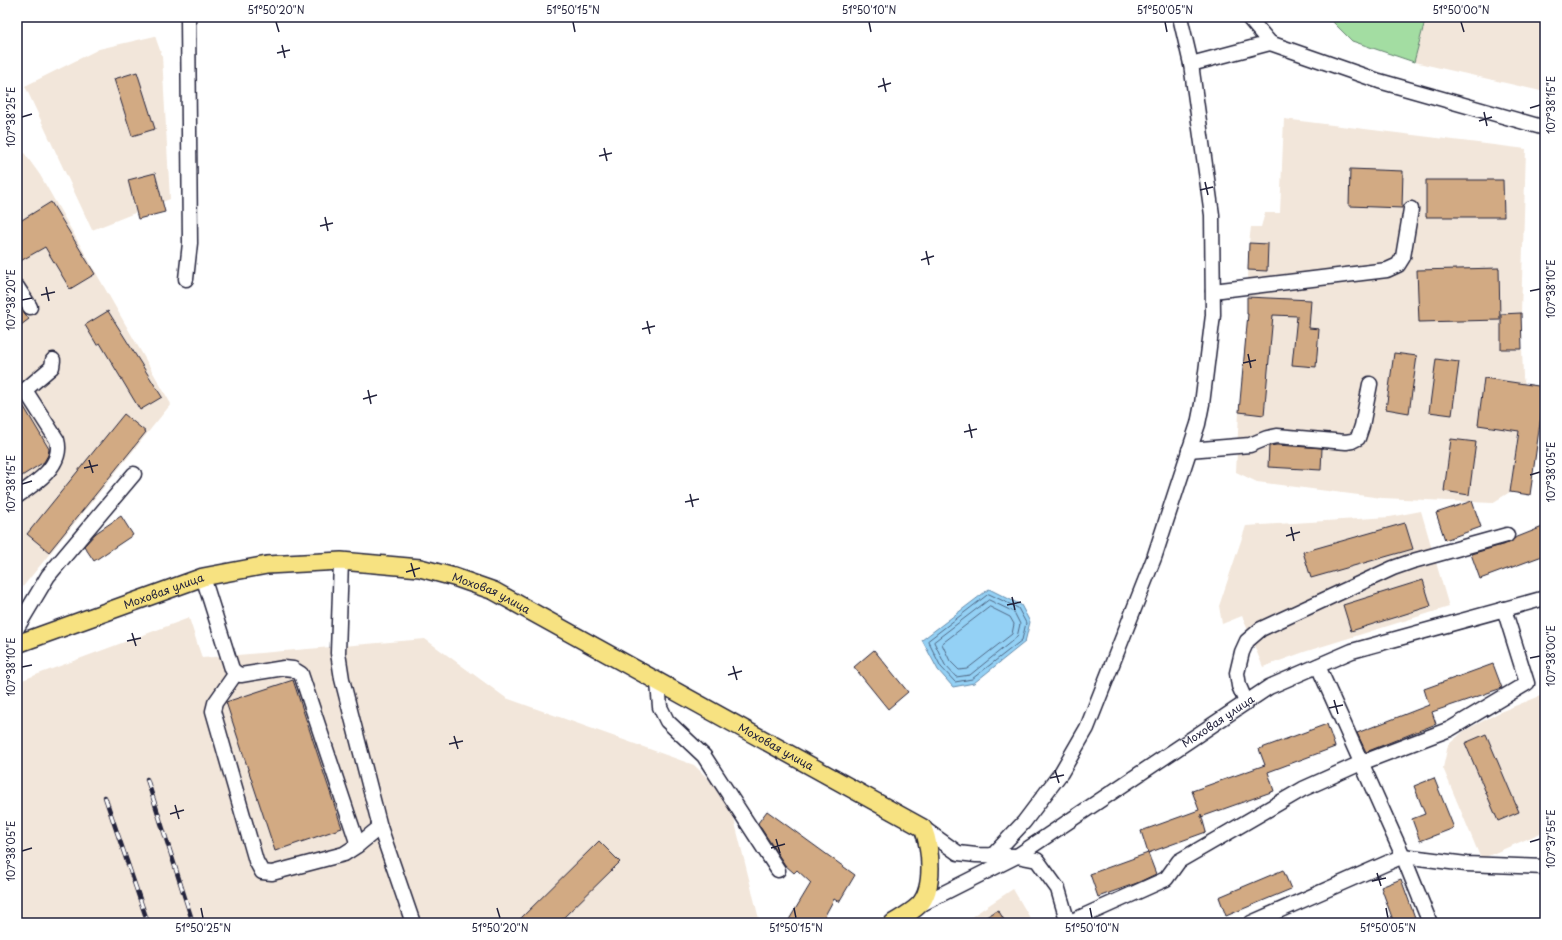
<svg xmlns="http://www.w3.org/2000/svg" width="1562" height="940" viewBox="0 0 1562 940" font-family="'Playpen Sans',sans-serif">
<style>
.built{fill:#f2e6da}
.green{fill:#a3dda2;stroke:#62806e}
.water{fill:#94d1f5;stroke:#668bab}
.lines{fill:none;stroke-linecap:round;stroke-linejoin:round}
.shore{stroke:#506885;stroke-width:1}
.building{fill:#d2aa83;stroke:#22223b}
.minor-casing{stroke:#22223b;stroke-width:17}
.major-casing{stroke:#22223b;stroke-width:20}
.minor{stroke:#fff;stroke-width:14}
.major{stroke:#f7e281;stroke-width:17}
.rail-casing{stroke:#22223b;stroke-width:4.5}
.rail{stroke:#fff;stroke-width:3;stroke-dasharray:9;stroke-linecap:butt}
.ticks{fill:none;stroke:#22223b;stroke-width:1.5}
.labels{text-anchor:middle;stroke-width:4;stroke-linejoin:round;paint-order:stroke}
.street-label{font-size:11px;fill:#22223b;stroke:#fff}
.neatline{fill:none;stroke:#22223b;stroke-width:1.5}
.ticks-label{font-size:10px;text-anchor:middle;fill:#22223b}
</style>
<rect width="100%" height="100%" fill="#fff"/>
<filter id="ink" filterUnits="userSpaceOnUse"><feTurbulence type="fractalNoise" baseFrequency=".025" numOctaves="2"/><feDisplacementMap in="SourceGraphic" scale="8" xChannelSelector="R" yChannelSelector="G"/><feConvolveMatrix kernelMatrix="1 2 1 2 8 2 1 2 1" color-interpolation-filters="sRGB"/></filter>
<g filter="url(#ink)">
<!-- built -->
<path class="built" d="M1426,17h119v75l-131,-30z
M155,36l7,20 8,143 -78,31 -67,-144 74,-37z
M1284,119l242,30 -5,164 2,65 2,6 -15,108 -18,11 -110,-5 -125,-16 -21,-10 3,-60 8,-92 2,-77 2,-16h10l4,-14h15z
M17,143l23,32 131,229 -154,190z
M1421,511l28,96 -145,45 -41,15 -21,-51 -20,8 -3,-18 27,-80 144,-9z
M189,618l13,40 223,-19 81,59 188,67 35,34 31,124h-743v-241z
M1545,694v137l-64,28 -38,-91 5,-23 16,-14 36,-19z
M1013,889l20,34h-71z"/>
<!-- green -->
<path class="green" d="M1328,17h98l-12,45 -62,-21z"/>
<!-- water -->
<path class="water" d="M989,589l32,16 9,17 -5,20 -51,41 -21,4 -15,-17 -16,-30z"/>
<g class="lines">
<!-- shore -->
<path class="shore" d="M989,594l29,14 8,15 -4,17 -50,39 -17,3 -14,-15 -13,-26z
M989,600l25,12 6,12 -3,13 -47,38 -14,2 -11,-12 -11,-23z
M990,607l20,10 4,7 -2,10 -45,35 -8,1 -9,-9 -8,-17z"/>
</g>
<!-- building -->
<path class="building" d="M137,72l18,57 -23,7 -18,-57z
M1350,169l53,2 -1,37 -53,-2z
M155,173l10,39 -27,7 -10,-39z
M1426,180h77l1,37h-78z
M51,202l44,72 -25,15 -25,-42 -28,16v-40z
M1249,243l19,1 -1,27 -19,-1z
M1499,268l1,52 -81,2 -2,-52z
M1247,297l64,3 -2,28 10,1 -3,38 -24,-2 5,-49 -24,-1 -9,100 -25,-3 9,-98h-1z
M17,303l12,16 -12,9z
M108,311l54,86 -22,13 -40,-67 -3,2 -12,-20z
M1521,313l1,36h-21v-35z
M1394,353l23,3 -8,57 -23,-4z
M1436,359l23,3 -7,53 -23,-3z
M1484,378l61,9 -15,108 -20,-3 9,-61 -41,-6z
M24,407l25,42 -1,6 -4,7 -27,17v-68z
M124,414l22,18 -97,120 -22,-18z
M1451,439l25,3 -7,53 -25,-4z
M1277,445l45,3 -1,22 -53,-3 1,-21z
M1472,501l9,26 -36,13 -9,-27z
M121,516l12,19 -39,26 -10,-15 12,-13z
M1405,523l8,26 -102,29 -8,-26z
M1545,526v29l-65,24 -9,-25 38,-11 6,-5z
M1423,580l8,26 -80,25 -8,-26z
M874,650l34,42 -20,17 -34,-42z
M1493,664l9,24 -70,24 4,12 -70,28 -9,-19 72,-28 -5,-16z
M293,680l49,148 -67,23 -49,-149z
M1327,724l8,23 -67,25 6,19 -73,26v-3l5,18 -58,21 -7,-22 58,-21 -7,-19 73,-26 -6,-16z
M1486,734l33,78 -21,9 -33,-78z
M1434,778l20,50 -34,13 -8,-22 13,-5 -11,-28z
M767,811l88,64 -16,27 -5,-3 -13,24h-34l24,-40 -14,-13 -3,3 -9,-8 -26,-40 -1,-2z
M599,841l21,21 -62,61h-42z
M1148,853l8,21 -19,9 -39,14 -8,-23z
M1283,870l8,19 -65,27 -7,-19z
M1401,879l16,44h-23l-13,-36z
M998,910l8,13h-30z"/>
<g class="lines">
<defs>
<g id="minor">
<path d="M1248,17l22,26 109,38 166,47"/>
<path d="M1191,64l79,-21"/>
<path d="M186,279l4,-36 -2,-226"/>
<path d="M17,287l13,20"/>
<path d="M1213,291l174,-21 11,-5 5,-8 8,-48"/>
<path d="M1189,450l61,-5 17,-7 10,-2 69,6 6,-1 6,-3 4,-12 8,-42"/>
<path d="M17,496c18,-12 47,-31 40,-56l-32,-50 27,-23 1,-7"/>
<path d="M341,561l-3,92 4,26 38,148 33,96"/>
<path d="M203,577l29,92 4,4 5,2 43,-7 9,1 8,5 57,171"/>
<path d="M17,628l31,-52 86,-102"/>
<path d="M1318,666l85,190 27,67"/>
<path d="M236,673l-21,30 -2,8 43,150 6,11 10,1 72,-19 14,-9 22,-18"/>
<path d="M658,683l2,24 7,14 37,35 74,114"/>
<path d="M1246,702l-7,-16 -2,-13 5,-21 5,-11 14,-12 132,-61 20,-7 94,-26"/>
<path d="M923,828l35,25 18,2 41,1 20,4 21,29 10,34"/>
<path d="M993,855l31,-33 37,-49 26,-45 67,-170 44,-134 4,-20 11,-89 -1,-100 -21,-151 -11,-47"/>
<path id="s1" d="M918,906l99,-50 252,-169 83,-36 193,-53"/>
<path d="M1068,923l98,-44 13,-18 124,-72 58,-26 89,-34 77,-46 -23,-74"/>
<path d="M1251,923l152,-67 63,8 79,3"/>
</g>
<g id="major">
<path id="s2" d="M17,644l186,-67 64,-12 74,-4 79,7 34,9 40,14 429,237c8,20 12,60 -4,77 -7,7 -18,13 -26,18"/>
</g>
</defs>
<!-- minor casing -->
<use href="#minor" class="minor-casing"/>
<!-- major casing -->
<use href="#major" class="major-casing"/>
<!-- minor -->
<use href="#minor" class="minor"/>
<!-- major -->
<use href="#major" class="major"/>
<defs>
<path id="rail" d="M147,779l46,144
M105,797l43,126"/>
</defs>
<!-- rail casing -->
<use href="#rail" class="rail-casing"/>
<!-- rail -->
<use href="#rail" class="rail"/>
</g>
</g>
<!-- ticks -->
<path class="ticks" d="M276,22l3,10M573,22l2,10M869,22l2,10M1165,22l2,10M1461,22l3,10M282,45l3,13M277,53l13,-3M883,78l3,14M878,87l13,-4M1530,108l10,-3M1484,112l3,14M22,117l10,-3M1479,121l13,-4M604,148l3,13M599,156l13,-3M1205,182l3,13M1200,190l13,-3M325,217l3,14M320,226l13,-3M926,251l3,14M921,260l13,-4M46,287l3,14M1530,291l10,-2M41,295l14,-3M22,300l10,-2M647,321l3,13M642,329l13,-3M1248,354l3,14M1243,363l13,-3M368,390l3,14M363,399l14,-4M969,424l3,14M964,432l13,-3M89,460l4,13M84,468l14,-3M1530,475l10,-3M22,484l10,-3M690,494l3,13M685,502l14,-3M1291,527l3,14M1286,536l14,-4M411,563l4,14M406,572l14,-4M1012,597l3,13M1007,605l14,-3M132,633l4,13M127,641l14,-3M1530,658l10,-2M733,666l4,14M22,667l10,-2M728,675l14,-4M1334,700l4,14M1329,708l14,-3M454,736l4,13M449,744l14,-3M1055,770l4,13M1050,778l14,-3M175,805l4,14M170,814l14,-4M776,839l4,14M1530,842l10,-3M771,848l14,-4M22,851l10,-3M1377,873l4,13M1372,881l14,-3M201,908l2,10M497,908l3,10M794,908l2,10M1090,908l2,10M1386,908l2,10"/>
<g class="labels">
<!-- street labels -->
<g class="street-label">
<text dy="4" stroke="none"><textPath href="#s2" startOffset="156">Моховая улица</textPath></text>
<text dy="4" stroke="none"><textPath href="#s2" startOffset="492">Моховая улица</textPath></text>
<text dy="4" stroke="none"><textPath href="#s1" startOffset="353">Моховая улица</textPath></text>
<text dy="4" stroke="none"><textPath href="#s2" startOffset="816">Моховая улица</textPath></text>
</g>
</g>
<!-- margin -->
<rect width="1562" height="940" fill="none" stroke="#fff" stroke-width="44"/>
<rect x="22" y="22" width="1518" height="896" class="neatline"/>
<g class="ticks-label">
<text x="276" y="14">51°50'20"N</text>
<text x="573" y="14">51°50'15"N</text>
<text x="869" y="14">51°50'10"N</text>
<text x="1165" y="14">51°50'05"N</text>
<text x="1461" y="14">51°50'00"N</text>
<text transform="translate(1551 105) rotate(-90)" y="4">107°38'15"E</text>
<text transform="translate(11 117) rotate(-90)" y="4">107°38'25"E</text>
<text transform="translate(1551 289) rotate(-90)" y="4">107°38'10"E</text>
<text transform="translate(11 300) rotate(-90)" y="4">107°38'20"E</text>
<text transform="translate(1551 472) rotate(-90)" y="4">107°38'05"E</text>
<text transform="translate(11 484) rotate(-90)" y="4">107°38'15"E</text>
<text transform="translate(1551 656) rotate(-90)" y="4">107°38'00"E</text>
<text transform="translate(11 667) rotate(-90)" y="4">107°38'10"E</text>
<text transform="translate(1551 839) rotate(-90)" y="4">107°37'55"E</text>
<text transform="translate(11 851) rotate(-90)" y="4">107°38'05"E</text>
<text x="203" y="932">51°50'25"N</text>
<text x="500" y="932">51°50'20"N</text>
<text x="796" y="932">51°50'15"N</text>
<text x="1092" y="932">51°50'10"N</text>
<text x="1388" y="932">51°50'05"N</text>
</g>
</svg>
